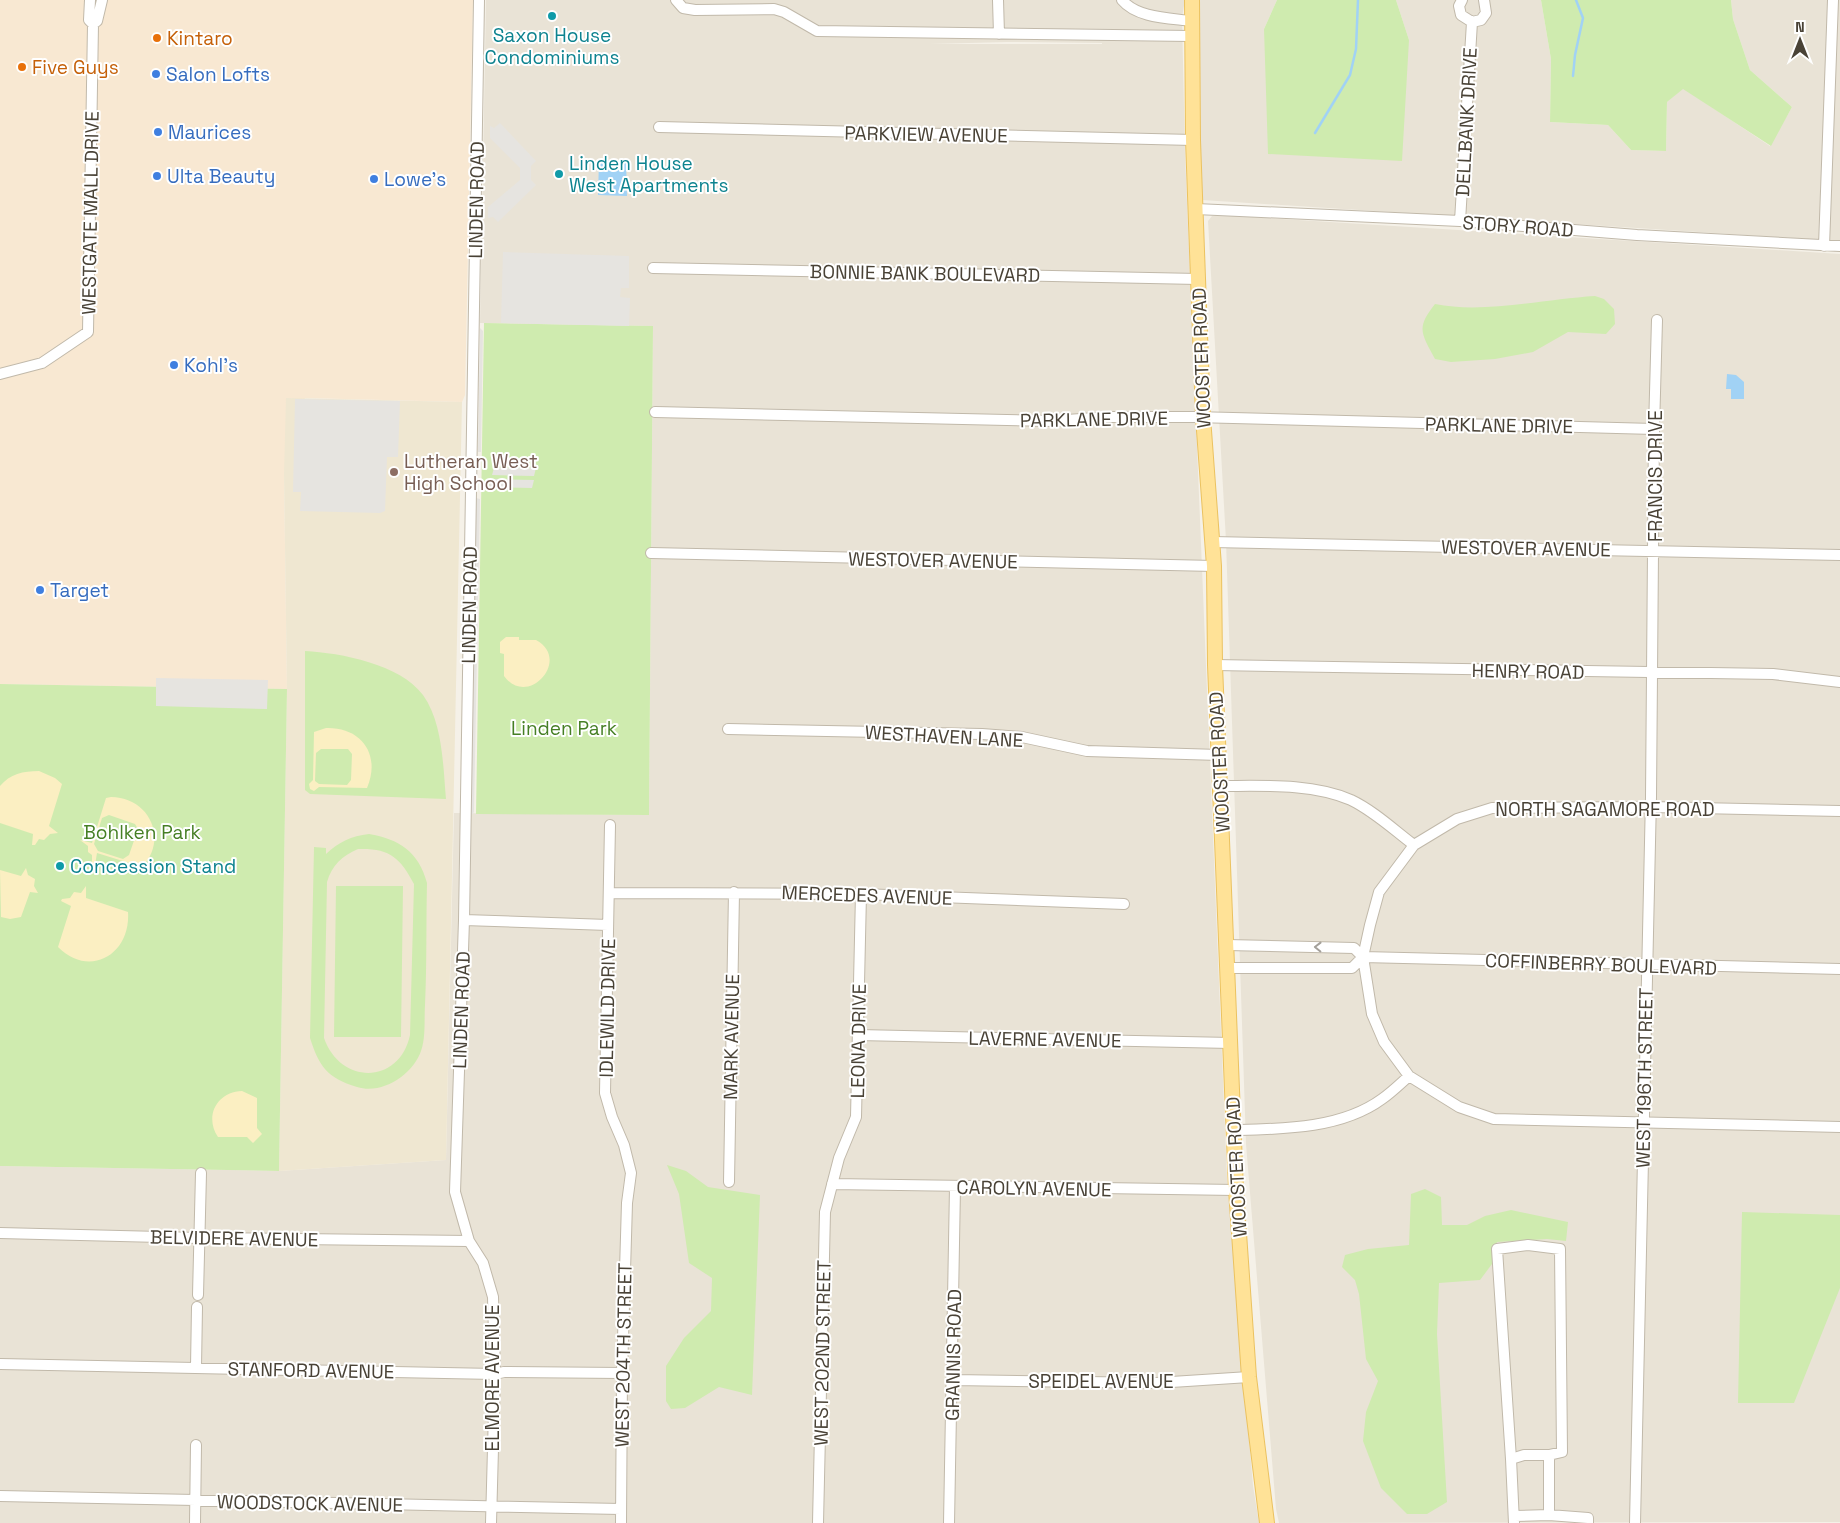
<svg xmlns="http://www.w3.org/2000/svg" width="1840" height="1523" viewBox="0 0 1840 1523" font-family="'Space Grotesk',sans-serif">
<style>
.residential{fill:#e9e3d6;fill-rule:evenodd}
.commercial{fill:#f8e8d2}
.education{fill:#efe7d1}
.green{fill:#cfebaf;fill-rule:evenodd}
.sand{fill:#fbefc2;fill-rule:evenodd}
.parking{fill:#e6e4e0}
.water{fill:#a1d2f5}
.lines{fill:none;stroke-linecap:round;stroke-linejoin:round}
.stream{stroke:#a1d2f5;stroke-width:2.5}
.minor-casing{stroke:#c1b9aa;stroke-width:12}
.major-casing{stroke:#ebc260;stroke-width:16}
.minor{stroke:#fff;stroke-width:10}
.major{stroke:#ffe297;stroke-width:14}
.oneway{stroke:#a4a09a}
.culture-dot{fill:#0f9aa8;stroke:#fff;stroke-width:2}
.food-dot{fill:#e8710a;stroke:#fff;stroke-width:2}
.shop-dot{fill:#3f7fe0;stroke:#fff;stroke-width:2}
.education-dot{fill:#8d6e63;stroke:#fff;stroke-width:2}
.labels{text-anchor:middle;stroke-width:4;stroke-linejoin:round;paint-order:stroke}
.culture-label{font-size:19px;fill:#0d838f;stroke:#fff;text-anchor:start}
.food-label{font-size:19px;fill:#c56008;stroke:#fff;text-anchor:start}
.shop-label{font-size:19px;fill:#366cbe;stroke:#fff;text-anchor:start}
.street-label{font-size:19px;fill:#494236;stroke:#fff}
.education-label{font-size:19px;fill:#785e54;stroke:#fff;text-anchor:start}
.park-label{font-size:19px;fill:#467f25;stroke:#fff}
</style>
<rect width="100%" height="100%" fill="#f5f1e8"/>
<!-- residential -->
<path class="residential" d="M486,0h699l-3,17 3,137 42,1024 26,308 6,37h-1259v-357l279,5 167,-11 8,-347 195,2 4,-489 -173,-3zM1007,42l95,1v1h-172z
M1199,0h78l-13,29 145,11 -13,-40h145l10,59 -1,63 58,3 23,25 35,1 1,-49 16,-14 87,58 22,-39 -42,-37 -17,-51 -2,-19h109v241l-638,-41 -6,-173z
M1219,215l621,39v1268l-561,1 -3,-14 -30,-365 -20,-603 -18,-320 4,-5z"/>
<!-- commercial -->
<path class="commercial" d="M0,0h473l-8,395 -3,7 -157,-4 -21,76 3,215 -287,-5z"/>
<!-- education -->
<path class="education" d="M286,398l176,4 -16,758 -167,11 8,-482 -3,-215z"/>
<!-- green -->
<path class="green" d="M1277,0h119l13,40 -7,121 -134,-7 -4,-125z
M1541,0h190l2,19 17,51 42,37 -21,39 -88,-57 -16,13 -1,49 -35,-1 -23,-25 -58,-3 1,-63z
M1595,296l9,3 10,10 1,15 -9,10 -38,-2 -35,20 -38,7 -44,3 -16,-3c-14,-26 -19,-31 0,-55 48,10 110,-5 160,-8z
M484,323l169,3 -4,489 -173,-1z
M305,651c36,2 95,13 118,44 20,28 20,71 23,104l-136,-5 -5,-4z
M0,684l287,5 -8,482 -279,-5z
M369,834c30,5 50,18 58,49 -1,41 0,81 -2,122 -1,15 1,32 -4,46 -8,23 -38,44 -64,36 -30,-9 -38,-21 -47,-49l4,-191 12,1v6c13,-12 25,-18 43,-20zM358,849c31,-1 42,8 56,35l-4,151c-10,49 -69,51 -86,3l3,-156c5,-17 15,-26 31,-33z
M336,886h67l-2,151h-67z
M667,1165l19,6 22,16 52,8 -8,200 -33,-8 -34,21 -14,1 -5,-8v-35l18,-28 27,-27 1,-33 -23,-15 -10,-69z
M1425,1189l16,8 1,28h25l18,-9 26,-6 57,12 -2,19 -19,-2 -50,3 -5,22 -12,16 -41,3 -2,51 10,168 -20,12h-20l-26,-26 -18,-47 3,-29 12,-31 -12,-22 -7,-65 -4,-14 -13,-13 3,-12 23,-6 41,-4 2,-51z
M1742,1212l98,3v73l-46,115h-56z"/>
<!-- sand -->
<path class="sand" d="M506,637h13v3h17c36,19 -8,69 -32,36v-22l-4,-1v-11z
M326,728c36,-1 55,27 41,60l-48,-1 -5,4 -4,-2 -1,-5 4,-4 1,-48zM321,749h27l4,5 -1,26 -4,5 -28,-1 -4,-3 1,-28z
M39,771l16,7 7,6 -13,42 9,7 -8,1 -6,6 -5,-1 -4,6h-3l1,-11 -33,-11v-37c10,-12 23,-15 39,-15z
M111,797c38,0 58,42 31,70l-45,-14 -2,12 -3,-1v-9l-4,-3v-6l-8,-6 12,3 14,-45zM109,815l26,9 3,5 -9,26 -6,4 -25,-8 -4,-7 8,-26z
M26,868l2,7 7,4 -1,7 4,7 -8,-1 -9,25 -11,2 -9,-2 -1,-47 21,6z
M86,886v12l42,14c3,42 -38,67 -70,35l13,-41 -10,-5 1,-2 8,-1 4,-6 7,1z
M242,1091l15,7v30l5,6 -9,9 -6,-6h-29c-14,-21 -1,-45 24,-46z"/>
<!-- parking -->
<path class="parking" d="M500,123l36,38 -5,5v14l5,5 -38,37 -5,-5 -5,1v-11l32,-27v-12l-30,-30v-12l4,2z
M503,252l126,4v32h-8l-1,9 10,1 -1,28 -128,-3z
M480,328l3,3 -2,121h-3z
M295,399l105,2 -2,56h-11l-2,54 -5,2 -80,-2 1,-19h-8z
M494,468h42l-2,8 -42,-1z
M491,479l43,1 -2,8 -43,-1z
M476,498l4,1 -6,313 -4,5z
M156,678l112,2 -1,29 -111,-3z"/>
<!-- water -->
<path class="water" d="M599,160h27l1,36 -29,-1z
M1727,374l9,1 8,7v17h-13v-10h-5z"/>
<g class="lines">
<!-- stream -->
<path class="stream" d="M1573,76l2,-21 8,-37 -7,-18
M1315,133l35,-58 6,-26 2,-49"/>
<defs>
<path id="minor" d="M90,0l-1,20 4,4 4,-3 5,-21
M479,0l-15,920 -9,272 14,49 14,22 10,34 2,77 -4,149
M676,0l7,8 12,2 79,-1 10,3 33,19 374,5
M998,0l1,34
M1122,0c15,18 47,18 69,21
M1462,0l-3,6 2,9 11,7 9,-2 5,-7 -2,-13
M659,127l534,13
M1196,209l264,12 177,14 203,11
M1460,221l12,-199
M1824,246l9,-246
M653,268l545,11
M0,374l42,-11 46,-31 5,-308
M655,412l398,9 56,-4h85l460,12
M1212,542l628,13
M651,553l563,13
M1215,665l558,9 67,8
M728,729l254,5 40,3 65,14 132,4
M1221,786c41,0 91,-3 130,14 23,11 43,30 63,45
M1840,811l-189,-4 -159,1 -35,11 -43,26 -35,47 -9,33 -7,32 9,57 12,28 25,34 50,31 35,12 346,8
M610,825l-5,268 7,24 12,28 7,28 -4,30 -5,170 -1,150
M610,893l251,1 263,10
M464,920l144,5
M1227,945l127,3 9,9
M1228,968h124l11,-11 477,12
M858,1035l373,8
M1234,1130c48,-1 107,-1 148,-31 10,-7 18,-15 27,-23
M729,1182l5,-290
M832,1184l404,6
M0,1233l200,5 269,3
M198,1295l3,-122
M0,1364l495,10 9,-2 118,1
M196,1367l1,-60
M953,1380l203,3 93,-6
M1511,1459l-14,-210 31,-4 32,4 2,203 -13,3
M0,1496l621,13
M1549,1515l39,3v5
M1514,1516l35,-1v-60h-25l-13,4 3,64
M195,1523l1,-78
M818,1523l7,-311 14,-54 17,-41 5,-223
M949,1523l6,-336
M1635,1523l16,-726 3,-368 3,-109"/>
<path id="major" d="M1192,0l1,140 10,277 11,149 1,99 21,525 13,187 18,146"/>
</defs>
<!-- minor casing -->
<use href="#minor" class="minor-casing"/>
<!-- major casing -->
<use href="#major" class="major-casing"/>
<!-- minor -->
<use href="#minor" class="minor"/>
<!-- major -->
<use href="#major" class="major"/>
</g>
<!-- one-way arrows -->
<defs><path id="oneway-chevron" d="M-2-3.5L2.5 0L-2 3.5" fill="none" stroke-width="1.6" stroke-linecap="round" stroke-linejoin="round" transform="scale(1.25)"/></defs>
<use class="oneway" href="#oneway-chevron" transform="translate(1318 947) rotate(-179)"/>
<!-- markers -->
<g class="culture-dot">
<circle cx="552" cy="16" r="5"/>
<circle cx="559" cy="174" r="5"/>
<circle cx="60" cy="866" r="5"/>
</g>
<g class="food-dot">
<circle cx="157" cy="38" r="5"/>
<circle cx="22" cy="67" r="5"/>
</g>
<g class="shop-dot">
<circle cx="156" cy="74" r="5"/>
<circle cx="158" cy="132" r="5"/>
<circle cx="157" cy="176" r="5"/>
<circle cx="374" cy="179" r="5"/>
<circle cx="174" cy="365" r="5"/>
<circle cx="40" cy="590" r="5"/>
</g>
<circle class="education-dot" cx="394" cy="472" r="5"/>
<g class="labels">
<!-- culture labels -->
<g class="culture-label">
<text x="552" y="42" text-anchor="middle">Saxon House<tspan x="552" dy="22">Condominiums</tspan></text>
<text x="569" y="170">Linden House<tspan x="569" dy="22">West Apartments</tspan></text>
<text x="70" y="873">Concession Stand</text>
</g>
<!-- food labels -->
<g class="food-label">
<text x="167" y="45">Kintaro</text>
<text x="32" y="74">Five Guys</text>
</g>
<!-- shop labels -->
<g class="shop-label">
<text x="166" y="81">Salon Lofts</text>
<text x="168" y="139">Maurices</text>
<text x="167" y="183">Ulta Beauty</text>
<text x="384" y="186">Lowe's</text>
<text x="184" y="372">Kohl's</text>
<text x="50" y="597">Target</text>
</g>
<!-- street labels -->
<g class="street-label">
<text transform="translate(1466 122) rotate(-87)" y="7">DELLBANK DRIVE</text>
<text transform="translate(926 134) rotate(1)" y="7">PARKVIEW AVENUE</text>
<text transform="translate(476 200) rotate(-89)" y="7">LINDEN ROAD</text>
<text transform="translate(90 213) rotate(-89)" y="7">WESTGATE MALL DRIVE</text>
<text transform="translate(1518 226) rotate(4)" y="7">STORY ROAD</text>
<text transform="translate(925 273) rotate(1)" y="7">BONNIE BANK BOULEVARD</text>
<text transform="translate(1201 358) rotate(-92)" y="7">WOOSTER ROAD</text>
<text transform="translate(1094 419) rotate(-1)" y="7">PARKLANE DRIVE</text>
<text transform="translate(1499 425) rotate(1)" y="7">PARKLANE DRIVE</text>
<text transform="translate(1655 476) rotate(-90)" y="7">FRANCIS DRIVE</text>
<text transform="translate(1526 548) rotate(1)" y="7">WESTOVER AVENUE</text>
<text transform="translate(933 560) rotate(1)" y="7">WESTOVER AVENUE</text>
<text transform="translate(469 605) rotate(-89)" y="7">LINDEN ROAD</text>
<text transform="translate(1528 671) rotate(1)" y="7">HENRY ROAD</text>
<text transform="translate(944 736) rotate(3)" y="7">WESTHAVEN LANE</text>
<text transform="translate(1219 762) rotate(-93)" y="7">WOOSTER ROAD</text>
<text x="1605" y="816">NORTH SAGAMORE ROAD</text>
<text transform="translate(867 895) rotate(2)" y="7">MERCEDES AVENUE</text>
<text transform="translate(1601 964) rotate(2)" y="7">COFFINBERRY BOULEVARD</text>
<text transform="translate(607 1008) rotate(-89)" y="7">IDLEWILD DRIVE</text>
<text transform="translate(461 1010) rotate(-88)" y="7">LINDEN ROAD</text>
<text transform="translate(731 1037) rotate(-89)" y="7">MARK AVENUE</text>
<text transform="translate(1045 1039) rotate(1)" y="7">LAVERNE AVENUE</text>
<text transform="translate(858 1041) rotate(-89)" y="7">LEONA DRIVE</text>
<text transform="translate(1644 1078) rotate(-89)" y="7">WEST 196TH STREET</text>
<text transform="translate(1236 1167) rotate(-93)" y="7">WOOSTER ROAD</text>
<text transform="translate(1034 1188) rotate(1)" y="7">CAROLYN AVENUE</text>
<text transform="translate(234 1238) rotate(1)" y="7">BELVIDERE AVENUE</text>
<text transform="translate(822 1353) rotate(-89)" y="7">WEST 202ND STREET</text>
<text transform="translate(623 1355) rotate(-89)" y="7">WEST 204TH STREET</text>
<text transform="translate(953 1355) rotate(-89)" y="7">GRANNIS ROAD</text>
<text transform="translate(311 1370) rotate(1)" y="7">STANFORD AVENUE</text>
<text transform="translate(492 1378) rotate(-90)" y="7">ELMORE AVENUE</text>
<text x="1101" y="1388">SPEIDEL AVENUE</text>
<text transform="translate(310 1503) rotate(1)" y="7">WOODSTOCK AVENUE</text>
</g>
<!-- education labels -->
<g class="education-label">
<text x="404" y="468">Lutheran West<tspan x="404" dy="22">High School</tspan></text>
</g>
<!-- park labels -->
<g class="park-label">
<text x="564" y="735">Linden Park</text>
<text x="142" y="839">Bohlken Park</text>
</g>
</g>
<!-- north arrow -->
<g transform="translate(1800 40)" stroke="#ffffff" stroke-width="4" paint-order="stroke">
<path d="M0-4L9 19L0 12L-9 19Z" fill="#494236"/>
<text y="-8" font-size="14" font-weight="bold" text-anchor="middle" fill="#494236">N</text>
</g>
</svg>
